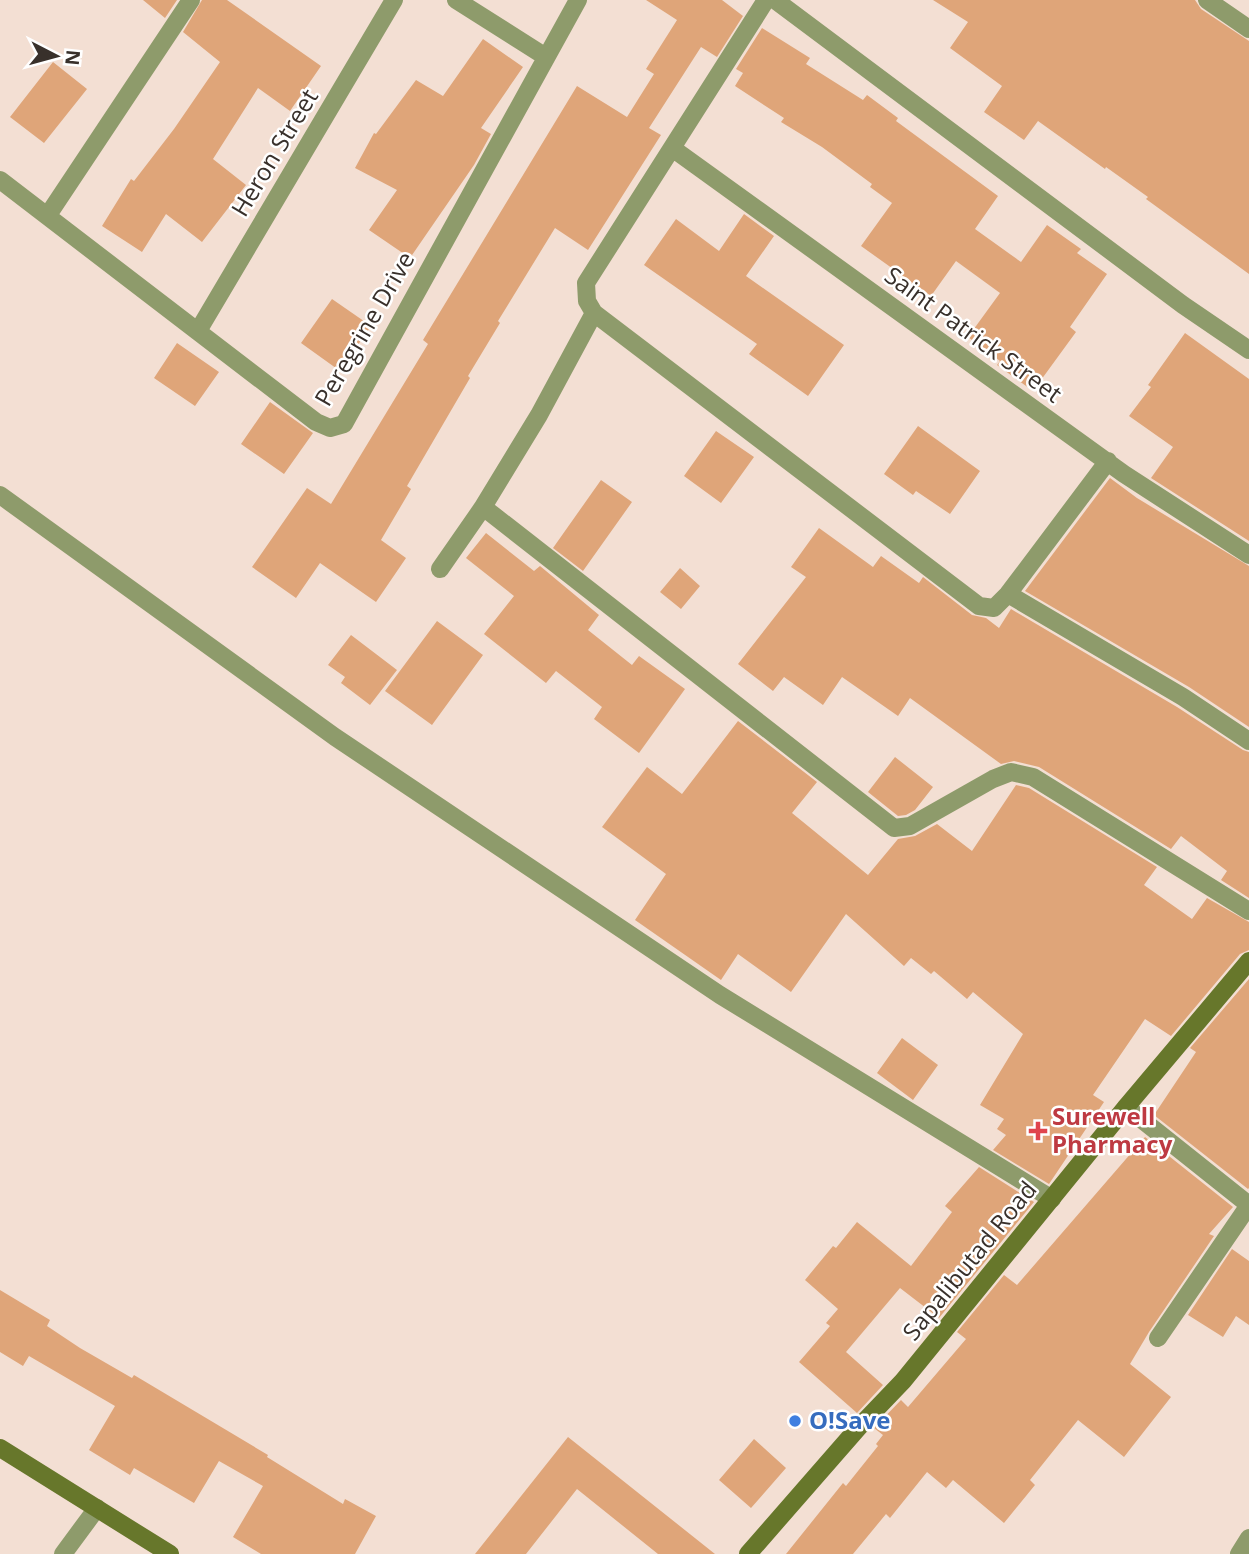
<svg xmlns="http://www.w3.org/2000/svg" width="1249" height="1554" viewBox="0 0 1249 1554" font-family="'Open Sans',sans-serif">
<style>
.building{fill:#dfa579}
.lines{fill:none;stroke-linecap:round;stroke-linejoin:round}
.street{stroke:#8e9b6b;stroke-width:18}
.secondary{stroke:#67772b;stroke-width:18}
.health-dot{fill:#e0444e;stroke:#fff;stroke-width:2.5}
.shop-dot{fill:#3f7fe0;stroke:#fff;stroke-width:2.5}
.labels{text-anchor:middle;stroke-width:5;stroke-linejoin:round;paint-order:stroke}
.street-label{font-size:24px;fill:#38302b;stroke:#fff}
.health-label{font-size:24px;font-weight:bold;fill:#be3a42;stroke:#fff;text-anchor:start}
.shop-label{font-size:24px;font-weight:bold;fill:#366cbe;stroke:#fff;text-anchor:start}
</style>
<rect width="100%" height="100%" fill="#f3dfd3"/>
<!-- building -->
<path class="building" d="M143,0h34l-12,18z
M202,0h25l94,66 -31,45 -32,-23 -45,71 33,26 -44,57 -36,-28 -24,38 -40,-26 29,-47 3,2 40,-52 46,-67 -37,-30z
M646,0h76l21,16 -26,41 -16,-10 -52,81 12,7 -73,115 -33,-22 -57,93 2,2 -32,53 2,2 -63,108 4,3 -30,51 25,18 -30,44 -56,-39 -24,35 -44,-31 55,-79 24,16 97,-160 -5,-4 154,-254 50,31 27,-43 -8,-5 31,-49z
M933,0h262l6,9 48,32v233l-103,-75 2,-2 -42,-30 -1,2 -67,-48 -14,19 -40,-28 18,-26 -52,-38 18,-26z
M762,28l48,30 -4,6 57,36 4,-5 31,23 -2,3 102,75 -23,33 46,33 26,-37 34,24 -4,4 30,21 -37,53 6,5 -43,59 -36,-26 3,-4 -32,-24 32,-44 -44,-32 -25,35 -70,-50 31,-43 -22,-16 2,-3 -50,-37 -41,-25 3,-4 -49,-32 8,-13 -7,-4z
M483,39l40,28 -42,61 10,6 -17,31 -64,93 -41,-28 28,-40 -42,-22 19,-35 2,1 40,-54 27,16z
M53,62l34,27 -43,54 -34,-26z
M744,214l30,22 -28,40 98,69 -36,51 -59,-42 8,-10 -113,-79 32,-46 43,32z
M332,299l39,27 -31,45 -39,-28z
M1185,333l64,46v162l-98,-63 22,-31 -44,-31 22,-29 -3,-2z
M177,343l42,29 -24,34 -41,-28z
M270,402l43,31 -29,41 -43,-30z
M918,426l62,45 -30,43 -34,-23 -3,4 -29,-21z
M716,431l38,26 -33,46 -37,-27z
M1110,478l27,20 112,68v161l-60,-40 -164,-96z
M601,480l31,22 -49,69 -30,-23z
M819,528l54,39 8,-11 38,27 4,-6 49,38 14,3 13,10 12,-19 166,98 66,43 6,2v146l-28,-18 6,-9 -46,-35 -10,13 -132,-82 -25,-6 -13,3 -91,-66 -12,18 -56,-39 -19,28 -39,-28 -11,14 -35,-27 68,-87 -15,-10z
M486,533l48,38 6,-5 59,49 -11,15 44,35 7,-9 46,33 -46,64 -45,-34 8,-12 -46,-36 -10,12 -62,-49 30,-38 -48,-38z
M680,568l20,18 -19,23 -21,-17z
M437,621l46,34 -51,70 -47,-34z
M351,635l46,35 -27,35 -29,-22 4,-6 -17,-12z
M738,721l79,61 -25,31 76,62 30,-36 17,-3 22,-12 35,27 44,-66 13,3 128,79 -13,18 48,34 15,-21 42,24v28l-9,4 -69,82 -26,-17 -52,76 11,7 -55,82 -56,-34 13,-15 -9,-6 7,-10 -24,-14 43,-71 -50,-42 -6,7 -33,-28 -3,3 -20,-16 -7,8 -58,-52 -55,78 -53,-38 -17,26 -86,-60 31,-46 -64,-47 45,-60 35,27z
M895,757l38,30 -18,23 -9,5 -8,1 -30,-24z
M1249,979v209l-1,1 -94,-74 42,-63 -6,-4z
M902,1038l36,27 -25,35 -36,-27z
M1145,1137l88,70 -24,27 5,2 -65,96 -19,32 41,33 -47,60 -46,-37 -48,60 5,5 -31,38 -51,-43 -7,8 -19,-16 -37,46 -4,-4 -33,40h-67l57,-71 3,3 32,-40 -2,-2 7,-9 -9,-7 27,-28 7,7 58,-68 -9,-7 47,-57 13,10z
M979,1167l55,35 -95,116 -39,-30 -54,64 37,33 -26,28 -58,-51 31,-36 -4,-3 12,-14 -33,-29 28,-34 3,2 21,-26 54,44 41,-54 -7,-6z
M1232,1249l17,12v64l-13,-9 -13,21 -35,-22z
M0,1290l50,30 -3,6 33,22 52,30 2,-3 134,80 -1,2 76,47 2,-5 31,17 -21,38h-94l-28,-17 30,-51 -44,-25 -25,42 -60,-35 -4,7 -41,-25 26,-44 -86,-50 -6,10 -23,-14z
M568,1437l147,117h-57l-81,-65 -51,65h-51z
M754,1439l32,29 -35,40 -32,-28z"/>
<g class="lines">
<!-- street -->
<path class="street" d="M456,0l90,57
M766,0l-180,283 1,18 7,12 385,293 15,2 14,-14 100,-133
M775,0l408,305 66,45
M1207,0l42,29
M672,148l452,326 125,81
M0,180l316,242 14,6 14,-4 234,-424
M48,215l143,-215
M594,313l-55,102 -56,92 411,321 16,-2 83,-47 18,-7 22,5 216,134
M198,331l196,-331
M0,495l335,242 385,258 332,204
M440,569l43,-62
M1008,594l175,103 66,44
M1126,1107l123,98
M1158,1338l91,-133
M63,1554l34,-46
M1239,1554l10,-16"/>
<!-- secondary -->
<path class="secondary" d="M0,1448l170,106
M748,1554l110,-126 45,-47 223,-274 123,-146"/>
</g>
<!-- markers -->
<path class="health-dot" d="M1034.5 1120.5h7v7h7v7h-7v7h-7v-7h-7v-7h7z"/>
<circle class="shop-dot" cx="795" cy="1421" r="7"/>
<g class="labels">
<!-- street labels -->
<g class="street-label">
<text transform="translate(275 153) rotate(-59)" y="8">Heron Street</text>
<text transform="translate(365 329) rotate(-60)" y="8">Peregrine Drive</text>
<text transform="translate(973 335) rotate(36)" y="8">Saint Patrick Street</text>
<text transform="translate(970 1261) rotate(-51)" y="8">Sapalibutad Road</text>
</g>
<!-- health labels -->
<g class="health-label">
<text x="1052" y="1125">Surewell<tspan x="1052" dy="28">Pharmacy</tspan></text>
</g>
<!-- shop labels -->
<g class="shop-label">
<text x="809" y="1429">O!Save</text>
</g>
</g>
<!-- north arrow -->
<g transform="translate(56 56) rotate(96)" stroke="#ffffff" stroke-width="5" paint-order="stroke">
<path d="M0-5L12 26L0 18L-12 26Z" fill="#38302b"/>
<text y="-10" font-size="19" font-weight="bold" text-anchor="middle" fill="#38302b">N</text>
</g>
</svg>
